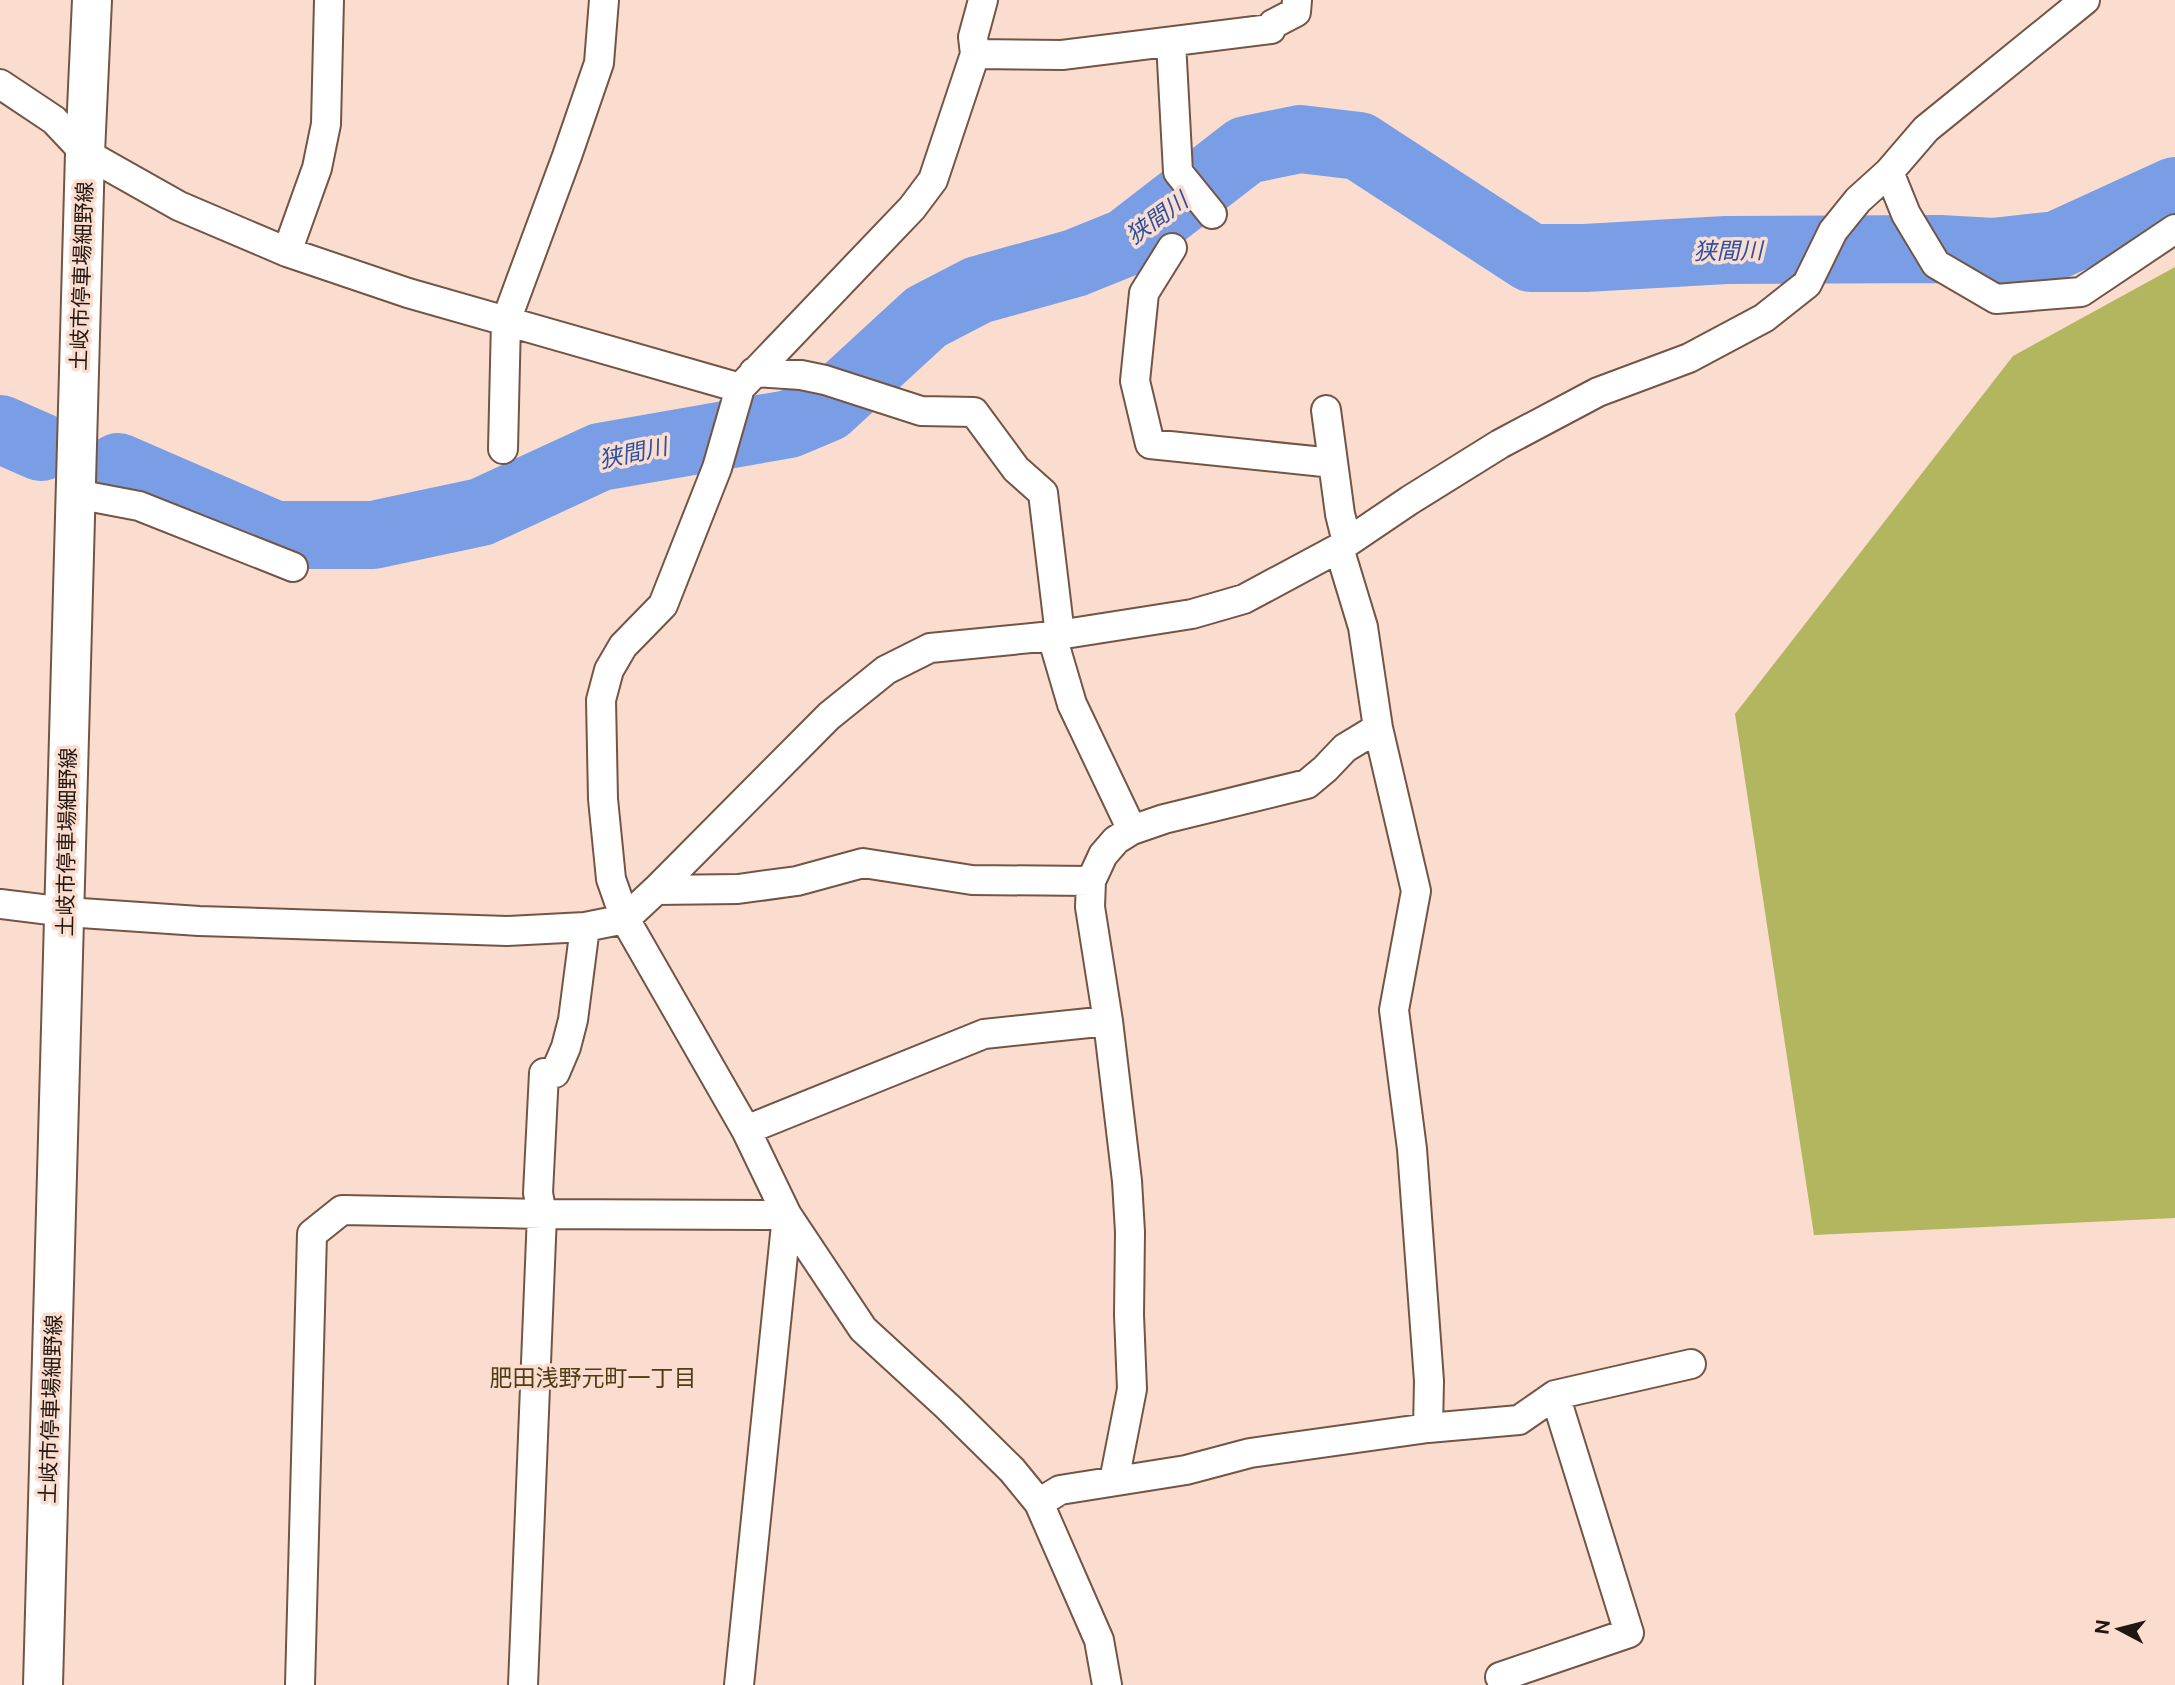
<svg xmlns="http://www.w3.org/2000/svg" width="2175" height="1685" viewBox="0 0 2175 1685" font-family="'Public Sans','Noto Sans JP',sans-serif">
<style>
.forest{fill:#b2b65e}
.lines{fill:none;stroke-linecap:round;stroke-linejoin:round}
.river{stroke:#7a9ee5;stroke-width:68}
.minor-casing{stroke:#735546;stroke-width:32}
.primary-casing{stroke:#735546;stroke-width:42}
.minor{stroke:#fff;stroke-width:28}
.primary{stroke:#fff;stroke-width:38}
.labels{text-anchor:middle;stroke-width:7;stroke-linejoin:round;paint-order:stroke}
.street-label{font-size:21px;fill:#221610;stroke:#faddcf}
.water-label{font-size:23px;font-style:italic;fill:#2950a3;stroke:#faddcf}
.neighbourhood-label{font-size:23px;fill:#4e3c15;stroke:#faddcf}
</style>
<rect width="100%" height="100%" fill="#faddcf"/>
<!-- forest -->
<path class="forest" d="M2175,267v951l-361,17 -79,-521 278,-358z"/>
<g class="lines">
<!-- river -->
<path class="river" d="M0,429l41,18
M118,467l157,68h98l108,-23 119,-55 189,-33 38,-16 99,-91 52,-27 97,-27 52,-21 119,-92 54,-11 59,7 172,112h54l141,-8 214,-1 53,3 64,-7 118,-54"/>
<defs>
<path id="minor" d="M1171,42l7,130 34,42
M975,54l-2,-17 10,-37
M0,84l54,36 31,33 94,53 108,46 121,41 332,95 -23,80 -54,137 -40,41 -14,24 -8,30 2,99 8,80 14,40 121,211 41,85 76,114 85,78 64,63 27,33 60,137 8,45
M1889,172l17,42 30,50 60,35 85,-7 94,-63
M1172,248l-28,45 -9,88 15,63 183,19
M287,252l30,-84 9,-44 3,-124
M754,372l47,3 24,5 96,31 53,1 42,57 27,24 17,142
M740,388l172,-180 21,-28 42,-126 87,1 209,-26 2,-5 23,-12 1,-12
M1326,410l14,104 7,28
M503,449l3,-128 61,-165 32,-93 5,-63
M76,494l63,12 154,61
M1339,548l24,79 15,101
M1052,636l20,68 60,126
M1091,881l-1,26 18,114 19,160 3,51 -1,83 3,74 -18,92
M656,890l82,-1 59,-8 66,-18 109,17 119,1 12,-26 13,-15 16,-10 32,-11 143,-35 18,-15 20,-21 33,-20 38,163 -22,119 18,139 17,232 -1,47 -178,25 -64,17 -126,20 -21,13
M0,904l66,8 133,9 308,10 78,-4 40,-8 31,-29 173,-174 57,-46 44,-22 122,-12 140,-22 52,-15 95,-51 71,-48 90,-56 98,-52 91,-34 75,-40 43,-34 26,-53 25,-31 31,-28 37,-43 159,-129
M746,1130l238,-96 124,-13
M1428,1428l91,-8 36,-25 136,-31
M1500,1677l129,-44 -74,-238
M300,1685l12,-451 30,-24 200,4 245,1 -48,470
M523,1685l19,-471 -4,-21 6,-120h11l11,-26 7,-27 12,-93"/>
<path id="primary" d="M43,1685l42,-1532 7,-153"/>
</defs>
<!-- minor casing -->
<use href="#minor" class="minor-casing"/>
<!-- primary casing -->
<use href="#primary" class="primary-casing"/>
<!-- minor -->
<use href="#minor" class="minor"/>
<!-- primary -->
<use href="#primary" class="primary"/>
</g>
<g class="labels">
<!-- street labels -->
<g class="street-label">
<text transform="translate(82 276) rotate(-88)" y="7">土岐市停車場細野線</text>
<text transform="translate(67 842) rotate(-89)" y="7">土岐市停車場細野線</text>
<text transform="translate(51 1409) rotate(-88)" y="7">土岐市停車場細野線</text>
</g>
<!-- water labels -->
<g class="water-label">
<text transform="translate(1157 218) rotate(-36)" y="8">狭間川</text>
<text transform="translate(1728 251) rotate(-1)" y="8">狭間川</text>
<text transform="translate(633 453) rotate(-12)" y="8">狭間川</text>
</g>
<!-- neighbourhood labels -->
<g class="neighbourhood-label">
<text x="593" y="1386">肥田浅野元町一丁目</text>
</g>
</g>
<!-- north arrow -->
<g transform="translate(2119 1629) rotate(277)" stroke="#faddcf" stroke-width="5" paint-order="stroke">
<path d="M0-5L12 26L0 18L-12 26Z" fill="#221610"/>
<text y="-10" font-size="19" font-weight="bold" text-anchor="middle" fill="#221610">N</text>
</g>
</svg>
